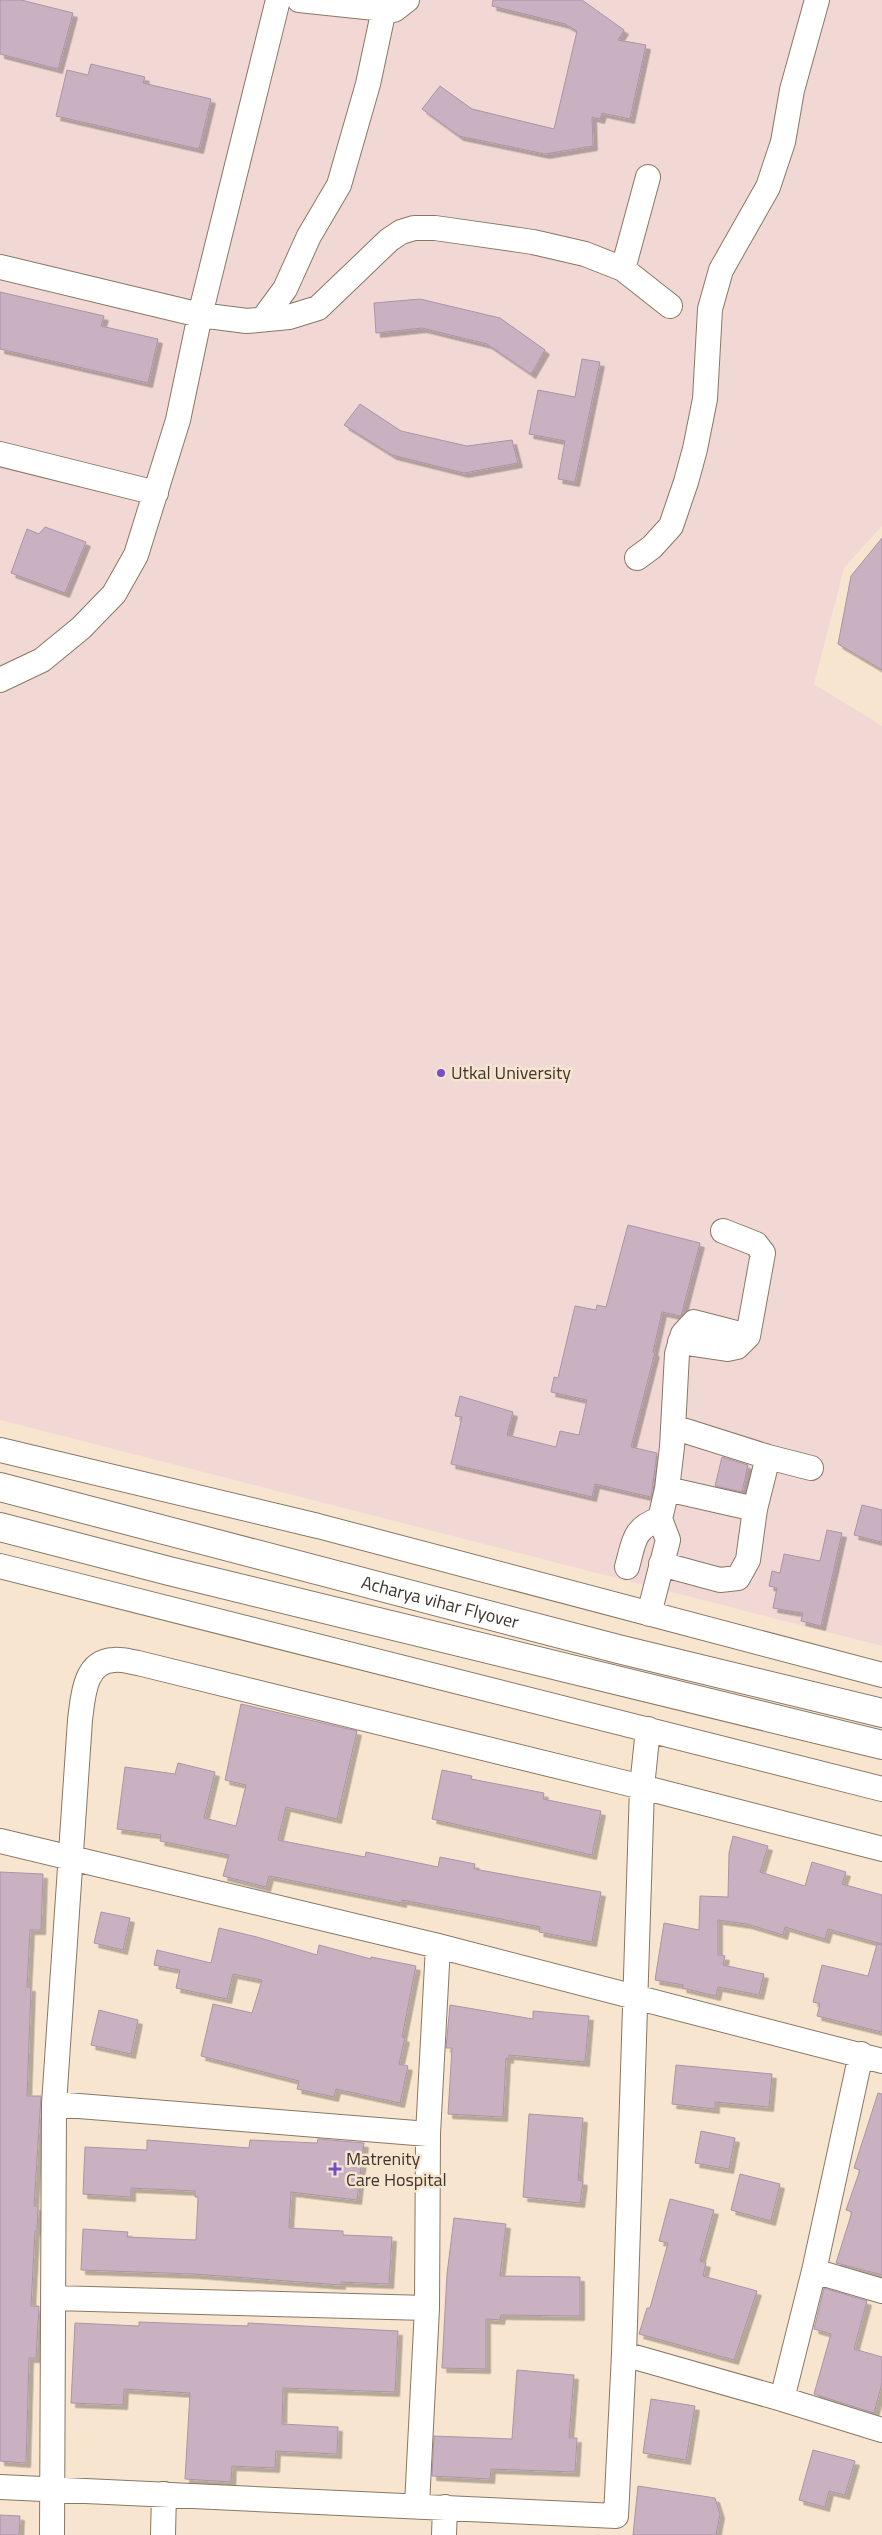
<svg xmlns="http://www.w3.org/2000/svg" width="882" height="2535" viewBox="0 0 882 2535" font-family="'Titillium Web',sans-serif">
<style>
.education{fill:#f2d8d5}
.building{fill:#c9b1c2;stroke:#ab94a5;filter:url(#shadow)}
.lines{fill:none;stroke-linecap:round;stroke-linejoin:round}
.minor-casing{stroke:#897864;stroke-width:26}
.highway-casing{stroke:#897864;stroke-width:30}
.minor{stroke:#fff;stroke-width:24}
.highway{stroke:#fff;stroke-width:28}
.poi-dot{fill:#7350c9;stroke:#f8e5cf;stroke-width:2}
.labels{text-anchor:middle;stroke-width:5;stroke-linejoin:round;paint-order:stroke}
.poi-label{font-size:18px;fill:#3e362e;stroke:#f8e5cf;text-anchor:start}
.street-label{font-size:18px;fill:#3e362e;stroke:#f8e5cf}
</style>
<defs>
<filter id="shadow"><feDropShadow dx="4.5" dy="4.5" stdDeviation="0" flood-color="#0004"/></filter>
</defs>
<rect width="100%" height="100%" fill="#f8e5cf"/>
<!-- education -->
<path class="education" d="M0,0h882v526l-38,42 -30,116 68,42v920l-882,-226z"/>
<!-- building -->
<path class="building" d="M0,0h21l52,13 -15,56 -58,-15z
M493,0h89l42,30 -6,10 28,5 -16,74 -28,-6 -2,6 -8,-2 1,29 -48,8 -86,-18 -37,-27 18,-23 32,23 82,20 23,-98 -12,-7 -73,-18z
M91,64l54,13 -2,6 68,16 -12,50 -143,-33 11,-46 21,5z
M0,292l104,24 -3,10 57,13 -10,44 -148,-34z
M420,299l80,19 45,32 -14,24 -44,-30 -65,-16 -46,5 -2,-30z
M582,359l18,3 -25,120 -17,-3 7,-38 -36,-7 9,-44 37,7z
M360,404l41,27 66,15 45,-6 6,23 -54,10 -72,-18 -48,-30z
M45,527l41,15 -21,51 -54,-20 16,-44 12,5z
M882,538v132l-44,-26 13,-68z
M628,1225l72,18 -19,73 -19,-4 -9,40h2l-24,95 26,6 -6,44 -56,-13 -3,13 -141,-33 11,-47 -7,-1 5,-20 53,16 -6,23 49,12 4,-16 19,4 8,-35 -36,-8 3,-15 4,1 17,-72 21,4 1,-5 9,2z
M722,1457l26,8 -6,27 -27,-6z
M862,1505l20,5v32l-28,-7z
M827,1530l15,3 -21,93 -20,-5 2,-8 -30,-5 4,-20 -8,-2 3,-15 8,2 4,-19 36,7z
M241,1704l116,27 -20,88 -51,-12 -8,33 87,17 1,-5 72,15 2,-10 35,7 -1,5 127,23 -9,50 -53,-10 1,-5 -69,-14 -69,-13v3l-133,-27 -3,11 -43,-11 6,-21 -69,-14 1,-6 -44,-6 8,-62 50,7 3,-11 37,9 -11,46 32,8 10,-41 -21,-5z
M442,1770l30,6 -1,3 73,14 -1,6 58,12 -9,44 -160,-36z
M733,1836l35,10 -8,26 45,14 7,-24 34,10 -4,12 40,11v49l-54,-15 -3,10 -40,-12 -2,8 -36,-11 -29,-4v35l7,1 -2,9 41,9 -5,21 -41,-8 -2,9 -34,-8 1,-3 -28,-5 9,-57 35,7 1,-34 28,1 1,-44z
M0,1872l43,2 -2,56h-11l-3,57h4l-4,109h14l-7,110h4l-1,25h-2l-4,75h8l-3,52h-7l-3,105 -26,-2z
M101,1912l29,6 -7,32 -29,-7z
M219,1928l38,9 60,18 2,-10 52,14v-2l45,9 -14,71 3,1 -6,26 9,2 -8,37 -64,-14 -2,8 -37,-8 2,-8 -98,-25 12,-52 39,9 10,-33 -29,-6 -6,25 -51,-11 4,-18 -26,-5 3,-15 54,13z
M877,1944l5,1v87l-65,-16 3,-12 -7,-2 9,-37 46,11z
M450,2005l83,14v-8l56,5 -4,46 -76,-7v4l-3,-1 -3,59 -55,-3 4,-66h-6z
M99,2010l39,10 -7,34 -40,-9z
M676,2065l96,9 -3,33 -54,-5v7l-43,-5z
M878,2093l4,1v181l-46,-12 16,-51 -6,-2 14,-40 -6,-2z
M529,2114l54,4 -5,62 5,1 -3,22 -57,-6z
M701,2131l34,7 -6,31 -34,-6z
M318,2139l46,4 -7,57 -66,-8 -2,36 54,3v4l49,2 -3,47 -48,-2v3l-147,-11 -113,-4 2,-41 45,3 -1,5 69,3 2,-43h-3v-6l-64,-3v9l-48,-3 2,-47 62,3v-10l102,8 1,-8 67,3z
M740,2174l40,10 -9,37 -40,-11z
M670,2199l44,11 -14,51 6,2 -3,13 54,15 -23,69 -95,-26 8,-26h3l18,-65 -9,-2z
M454,2218l52,6 -6,52 80,1v39l-79,-1 -1,5 -14,-1v50l-44,-1 5,-94z
M824,2288l43,13 -13,48 28,8v26l-8,30 -60,-19 17,-60 -17,-5z
M139,2322l109,4v-3l150,8 -3,61 -112,-4 -1,36 56,3 -1,27 -61,-3 -1,17 -43,-2 -1,16 -46,-3 5,-86 -66,-4 -1,16 -52,-2 4,-80 64,3z
M517,2370l57,5 -5,63h8l-2,34 -84,-3 -1,10 -58,-3 2,-40 78,3z
M651,2399l44,7 -9,54 -43,-7z
M813,2450l42,11 -10,34 -16,-4 -4,16 -26,-7z
M638,2486l77,12 5,16 -4,21h-83z
M0,2515l20,1 -1,19h-19z"/>
<g class="lines">
<defs>
<path id="minor" d="M299,0l95,10 13,-10
M0,267l200,48 47,6 42,-4 29,-9 71,-68 12,-8 13,-4h21l98,14 52,12 38,15 47,37
M623,269l25,-92
M263,319l22,-30 24,-53 30,-51 29,-101 16,-75
M0,454l156,39
M637,558l15,-11 19,-21 15,-44 9,-33 10,-50 5,-90 11,-39 47,-83 15,-45 9,-52 25,-90
M0,680l42,-20 39,-32 33,-34 22,-39 42,-135 22,-105 78,-315
M680,1342l47,7 10,-2 11,-11 15,-83 -7,-9 -33,-13
M673,1427l95,30 43,11
M0,1450l318,76 564,149
M667,1489l88,20
M661,1564l59,16 18,-2 10,-18 7,-51 13,-52
M0,1566l882,223
M627,1567c7,-25 6,-39 33,-48
M649,1614l19,-74 -8,-21 7,-30 5,-42 5,-93 6,-20 11,-12 54,14
M0,1841l438,105 444,115
M54,2104l374,30
M814,2271l68,20
M53,2298l374,10
M624,2354l158,45 100,31
M782,2399l32,-128 47,-217
M0,2487l616,29 8,-162 18,-567 240,62
M417,2505l10,-197 1,-174 10,-188
M52,2535l2,-431 26,-384c3,-23 4,-59 34,-60 8,-1 16,2 24,3l504,124 6,-58
M163,2535l1,-41
M444,2535l1,-28"/>
<g id="highway">
<path id="s1" d="M0,1487l618,162 264,64"/>
<path d="M0,1527l169,44 713,174"/>
</g>
</defs>
<!-- minor casing -->
<use href="#minor" class="minor-casing"/>
<!-- highway casing -->
<use href="#highway" class="highway-casing"/>
<!-- minor -->
<use href="#minor" class="minor"/>
<!-- highway -->
<use href="#highway" class="highway"/>
</g>
<!-- markers -->
<g class="poi-dot">
<circle cx="441" cy="1073" r="5"/>
<path d="M332.5 2161.5h5v5h5v5h-5v5h-5v-5h-5v-5h5z"/>
</g>
<g class="labels">
<!-- poi labels -->
<g class="poi-label">
<text x="451" y="1079">Utkal University</text>
<text x="346" y="2165">Matrenity<tspan x="346" dy="21">Care Hospital</tspan></text>
</g>
<!-- street labels -->
<g class="street-label">
<text dy="6" stroke="none"><textPath href="#s1" startOffset="455">Acharya vihar Flyover</textPath></text>
</g>
</g>
</svg>
